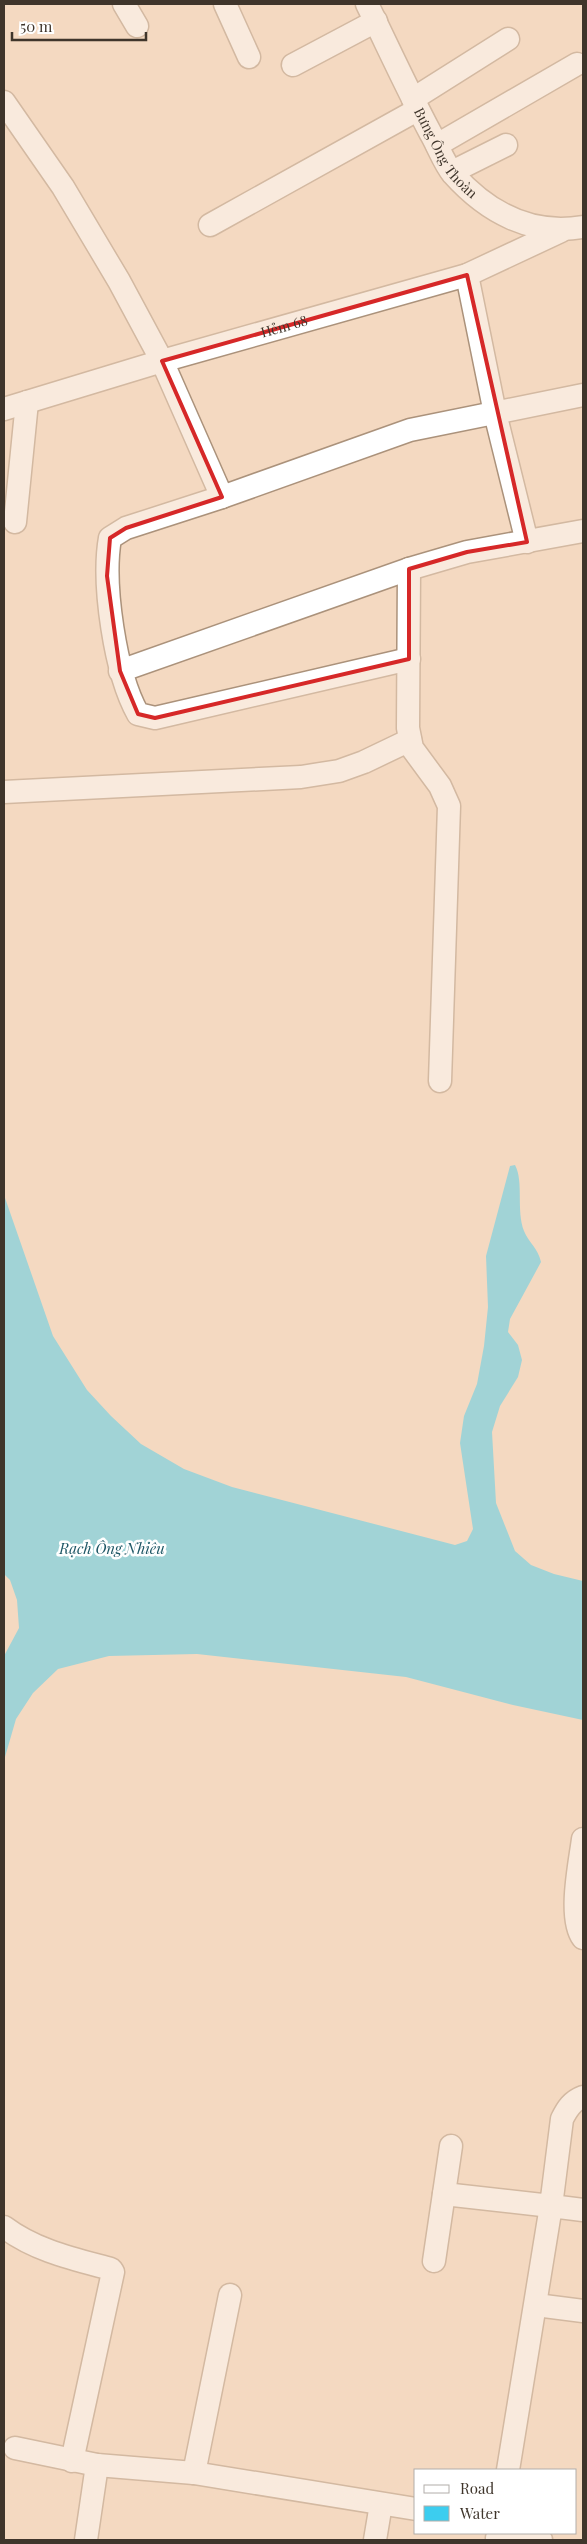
<svg xmlns="http://www.w3.org/2000/svg" width="587" height="2544" viewBox="0 0 587 2544" font-family="'Playfair Display',serif">
<style>
.water{fill:#3ccdef}
.lines{fill:none;stroke-linecap:round;stroke-linejoin:round}
.minor-casing{stroke:#ab927b;stroke-width:25}
.minor{stroke:#fff;stroke-width:22}
.marked{fill:none;stroke:#d62828;stroke-width:4;stroke-linejoin:round}
.labels{text-anchor:middle;stroke-width:5;stroke-linejoin:round;paint-order:stroke}
.street-label{font-size:14px;fill:#3f352b;stroke:#fff}
.water-label{font-size:15px;font-style:italic;fill:#1d5665;stroke:#fff}
</style>
<rect width="100%" height="100%" fill="#f4d9c1"/>
<!-- water -->
<path class="water" d="M515,1165c9,17 1,45 9,66 5,12 14,17 17,31l-31,57 -2,13 10,13 4,15 -4,17 -18,29 -8,26 4,71 19,48 16,14 23,9 29,7v139l-70,-15 -107,-28 -209,-23 -88,2 -51,13 -25,24 -17,26 -11,38 -1,14v-115l15,-28 -2,-28 -7,-20 -6,-6v-379l49,141 34,54 24,26 30,28 43,25 48,18 223,58 12,-4 6,-12 -13,-86 4,-27 13,-32 7,-38 4,-39 -2,-51 24,-90z"/>
<g class="lines">
<defs>
<g id="minor">
<path d="M124,4l13,22"/>
<path d="M225,4l24,53"/>
<path id="s1" d="M367,4c21,43 41,87 64,130 7,12 13,29 22,40 34,38 78,62 130,53"/>
<path d="M293,65l83,-44"/>
<path d="M413,99l95,-60"/>
<path d="M4,102l59,85 56,94 43,80 60,136"/>
<path d="M437,145l140,-81"/>
<path d="M452,172l54,-27"/>
<path d="M210,225l207,-115"/>
<path d="M467,275l28,138 32,129"/>
<path id="s2" d="M4,409l158,-48 305,-86 94,-44"/>
<path d="M15,522l12,-120"/>
<path d="M409,569l-1,159 4,20 28,38 9,20 -9,275"/>
<path d="M409,659l-254,59 -17,-4c-23,-41 -36,-130 -28,-176l16,-10 96,-31 188,-67 173,-35"/>
<path d="M120,671l289,-102 58,-17 116,-21"/>
<path d="M4,792l297,-15 38,-6 25,-9 46,-22"/>
<path d="M583,1839c-3,24 -15,79 0,99"/>
<path d="M444,2194l107,12 11,-87c5,-10 10,-18 21,-22"/>
<path d="M4,2227c32,24 70,32 107,42l2,3 -41,189"/>
<path d="M434,2261l17,-115"/>
<path d="M536,2305l47,6"/>
<path d="M15,2448l82,17 97,8 222,36"/>
<path d="M508,2470l43,-264 32,4"/>
<path d="M194,2473l36,-178"/>
<path d="M497,2538l44,2"/>
<path d="M86,2540l11,-75"/>
<path d="M375,2540l6,-36"/>
</g>
</defs>
<!-- minor casing -->
<use href="#minor" class="minor-casing"/>
<!-- minor -->
<use href="#minor" class="minor"/>
</g>
<!-- marked area -->
<path d="M0 0H587V2544H0ZM467,275l60,267 -60,10 -58,17v90l-254,59 -17,-4 -18,-43 -13,-95 3,-38 16,-10 96,-31 -60,-136z" fill="#f4d9c1" fill-opacity=".55" fill-rule="evenodd"/>
<path class="marked" d="M467,275l60,267 -60,10 -58,17v90l-254,59 -17,-4 -18,-43 -13,-95 3,-38 16,-10 96,-31 -60,-136z"/>
<g class="labels">
<!-- street labels -->
<g class="street-label">
<text dy="5" stroke="none"><textPath href="#s1" startOffset="169">Bưng Ông Thoàn</textPath></text>
<text dy="5" stroke="none"><textPath href="#s2" startOffset="292">Hẻm 68</textPath></text>
</g>
<!-- water labels -->
<g class="water-label">
<text x="112" y="1554">Rạch Ông Nhiêu</text>
</g>
</g>
<!-- border -->
<rect width="587" height="2544" fill="none" stroke="#3f352b" stroke-width="10"/>
<!-- legend -->
<rect x="414" y="2469" width="162" height="65" fill="#ffffff" stroke="#b2aeaa"/>
<rect x="424" y="2485" width="25" height="8" fill="#ffffff" stroke="#b2aeaa"/>
<text x="460" y="2494" font-size="15" fill="#3f352b">Road</text>
<rect x="424" y="2506" width="25" height="15" fill="#3ccdef" stroke="#b2aeaa"/>
<text x="460" y="2519" font-size="15" fill="#3f352b">Water</text>
<!-- scale -->
<path d="M12 32v8h134v-8" fill="none" stroke="#3f352b" stroke-width="2.5"/>
<text x="20" y="32" font-size="15" fill="#3f352b" stroke="#ffffff" stroke-width="4" paint-order="stroke">50 m</text>
</svg>
